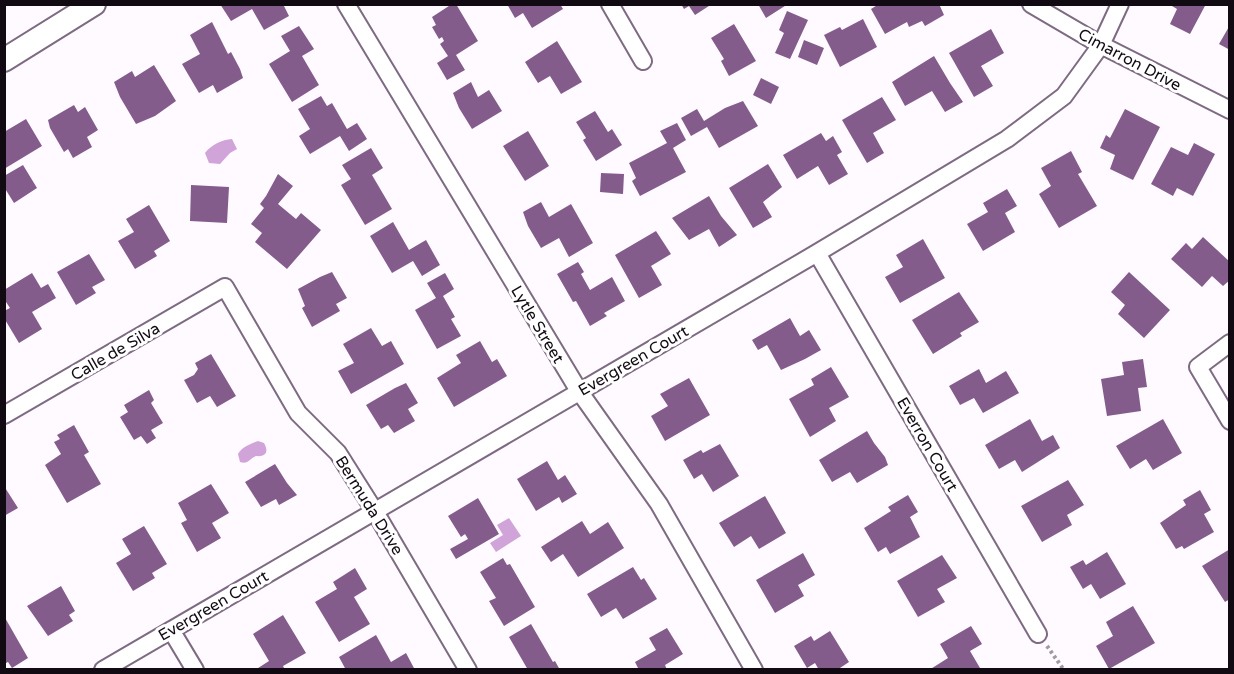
<svg xmlns="http://www.w3.org/2000/svg" width="1234" height="674" viewBox="0 0 1234 674" font-family="'Varela Round',sans-serif">
<style>
.water{fill:#d0a4d8}
.building{fill:#845c8c}
.lines{fill:none;stroke-linecap:round;stroke-linejoin:round}
.street-casing{stroke:#7e6a82;stroke-width:20}
.secondary-casing{stroke:#7e6a82;stroke-width:26}
.path{stroke:#9f9aa0;stroke-width:4;stroke-dasharray:3 3;stroke-linecap:butt}
.street{stroke:#fff;stroke-width:16}
.secondary{stroke:#fff;stroke-width:22}
.labels{text-anchor:middle;stroke-width:6;stroke-linejoin:round;paint-order:stroke}
.street-label{font-size:16px;fill:#120a13;stroke:#fff}
</style>
<rect width="100%" height="100%" fill="#fefaff"/>
<!-- water -->
<path class="water" d="M232,139l5,10 -7,4 -10,11 -11,-1 -4,-10c7,-9 17,-13 27,-14z
M258,441l6,2c5,9 2,14 -8,13 -7,3 -8,9 -16,6l-2,-8c4,-7 12,-10 20,-13z
M509,518l12,18 -25,16 -6,-9 13,-8 -6,-10z"/>
<!-- building -->
<path class="building" d="M220,4h63l6,12 -25,14 -12,-21 -21,12z
M452,4h4l22,37 -22,14 9,15 -18,10 -10,-17 11,-7 -8,-12 4,-3 -2,-4 -3,2 -7,-12 4,-2 -4,-8z
M507,4h53l3,5 -31,19 -9,-15 -8,5z
M681,4h31l-17,11 -6,-9 -5,3z
M758,4h30l-22,14z
M879,4h60l5,11 -19,11 -3,-5 -13,6 -2,-5 -22,12 -14,-25z
M1173,4h33l-16,30 -20,-10 7,-15 -5,-3z
M787,11l21,9 -18,39 -15,-6 9,-20 -5,-3z
M863,19l14,28 -37,20 -16,-32 16,-8 2,3z
M212,22l16,32 3,-2 9,17 3,9 -26,15 -4,-8 -14,8 -17,-29 18,-10 -10,-19z
M734,24l22,37 -27,15 -8,-15 3,-2 -13,-21z
M1230,25v25l-11,-6z
M299,26l15,23 -12,7 17,29 -27,17 -23,-38 21,-13 -9,-15z
M991,29l13,24 -23,13 12,20 -19,11 -25,-44z
M804,40l20,8 -7,17 -19,-8z
M557,41l25,41 -21,12 -11,-18 -12,7 -13,-21z
M934,56l16,27 13,19 -18,10 -13,-21 -27,15 -13,-24z
M154,65l22,36 -21,15 -19,8 -16,-27 -6,-15 18,-11 3,6z
M761,78l18,9 -8,17 -18,-9z
M471,82l7,15 11,-7 13,21 -30,18 -13,-21 -6,-15z
M321,96l6,10 5,-3 15,26 10,-6 10,16 -18,12 -9,-15 -30,18 -11,-18 11,-7 -12,-20z
M882,97l14,23 -23,13 11,20 -17,10 -25,-43z
M743,101l15,25 -39,22 -12,-21 -16,9 -10,-18 16,-9 7,12 21,-13z
M74,105l4,7 7,-5 13,23 -11,7 5,10 -19,11 -5,-9 -4,3 -14,-24 -2,-8z
M1125,109l35,18 -27,53 -23,-11 5,-14 -15,-7 6,-13 4,3z
M595,111l13,21 4,-3 10,16 -26,16 -13,-21 3,-2 -10,-16z
M26,119l16,27 -38,23v-37z
M677,123l9,17 -13,8 13,24 -46,24 -8,-15 4,-3 -7,-15 38,-20 -7,-12z
M528,131l21,35 -24,15 -22,-35z
M821,133l5,8 7,-5 9,16 -5,3 11,19 -19,11 -11,-19 -21,13 -14,-24z
M1194,143l21,11 -22,42 -16,-8 -4,8 -22,-12 20,-37 17,8z
M371,148l12,20 -11,7 20,34 -27,16 -24,-40 10,-6 -9,-14z
M1071,151l11,21 -4,2 19,32 -38,22 -20,-34 12,-8 -10,-18z
M768,164l14,23 -19,15 9,15 -19,11 -24,-40z
M23,165l14,23 -23,15 -10,-16v-11z
M601,173l23,1 -1,20 -23,-2z
M278,174l15,12 -15,18 18,15 5,-6 20,17 -34,39 -32,-27 7,-9 -11,-9 13,-16 -4,-4 6,-8z
M191,185l38,2 -2,36 -37,-2z
M1007,189l10,17 -12,7 10,19 -32,19 -16,-27 21,-12 -5,-9z
M709,196l12,20 16,19 -18,12 -10,-18 -20,11 -17,-22z
M541,202l8,15 22,-13 22,39 -24,14 -10,-19 -18,10 -13,-22 -5,-14z
M149,205l21,36 -16,10 3,5 -22,13 -17,-28 16,-9 -8,-13z
M393,222l16,28 17,-10 14,25 -18,11 -9,-15 -21,12 -22,-37z
M656,231l15,23 -20,12 11,19 -23,13 -24,-43z
M1203,237l27,25v18l-7,6 -11,-10 -10,11 -31,-28 15,-16 6,6z
M923,239l22,39 -45,25 -15,-26 18,-10 -7,-12z
M89,254l16,26 -13,7 4,6 -20,12 -19,-33z
M578,262l6,10 -3,2 9,16 22,-13 13,24 -21,12 3,3 -17,10 -14,-25 -3,1 -16,-28z
M332,272l15,26 -11,6 4,7 -28,16 -10,-19 3,-2 -7,-17 22,-12z
M1129,272l41,38 -26,28 -26,-24 7,-9 -14,-13z
M32,273l9,15 7,-4 8,14 -24,14 10,17 -23,14 -15,-25v-7l6,-3 -6,-9v-9z
M445,273l9,16 -11,7 12,21 -4,2 10,17 -24,13 -22,-39 21,-12 -9,-15z
M959,292l20,30 -19,11 2,3 -29,18 -21,-34z
M790,318l10,18 9,-6 12,20 -16,9 -24,11 -14,-25 -9,5 -6,-10z
M371,328l11,18 9,-5 13,23 -53,30 -13,-23 16,-8 -11,-19z
M480,341l12,21 5,-3 10,17 -53,31 -17,-29 24,-15 -5,-8z
M211,354l25,42 -19,11 -7,-11 -13,7 -13,-23 10,-5 4,-6 -3,-6z
M1143,359l4,28 -9,1 3,23 -34,5 -6,-37 23,-4 -2,-13z
M831,367l18,30 -20,11 7,13 -26,16 -21,-38 25,-14 -3,-6z
M979,369l7,14 20,-12 13,22 -36,20 -9,-15 -14,7 -11,-19z
M689,378l21,37 -45,26 -14,-25 17,-10 -8,-12z
M406,383l12,20 -10,6 7,12 -21,12 -6,-8 -7,4 -15,-24 29,-17z
M149,390l5,10 -3,3 12,20 -12,7 5,8 -9,6 -6,-8 -7,4 -14,-23 8,-5 -4,-7z
M1030,419l12,22 11,-6 7,13 -38,24 -7,-12 -16,9 -14,-24z
M1163,419l19,34 -29,17 -7,-11 -16,10 -14,-23z
M74,425l15,27 -5,3 17,29 -34,19 -22,-38 16,-11 -7,-12 6,-3 -3,-4z
M867,431l7,12 11,14 3,8 -31,18 -7,-11 -18,10 -13,-22z
M720,444l19,32 -26,16 -11,-18 -8,5 -11,-19 18,-10 2,3z
M547,461l11,19 7,-5 12,19 -15,9 -3,-6 -23,14 -19,-32z
M275,464l12,19 10,12 -18,10 -3,-6 -15,8 -16,-25z
M1068,480l16,25 -17,10 5,10 -30,17 -21,-36z
M211,484l18,29 -17,10 9,15 -24,14 -16,-29 6,-3 -9,-17z
M4,486l14,22 -14,8z
M1200,490l11,20 -7,4 10,18 -30,17 -2,-3 -6,3 -16,-26 26,-18 -3,-5z
M908,495l10,17 -8,5 10,20 -30,17 -4,-7 -8,5 -14,-24 27,-17 -3,-4z
M765,496l21,37 -27,16 -8,-13 -17,11 -15,-24z
M478,498l21,36 -43,25 -6,-10 18,-10 -3,-5 -4,3 -13,-21z
M582,521l8,13 18,-12 16,26 -46,29 -15,-23 -12,8 -10,-15z
M144,526l23,38 -15,9 3,5 -22,13 -17,-28 15,-9 -9,-15z
M1230,549v50l-5,3 -23,-36z
M1107,552l19,32 -26,15 -9,-15 -8,5 -13,-22 13,-7 3,5z
M803,553l12,22 -17,10 6,11 -29,17 -19,-33z
M942,555l15,23 -20,11 8,13 -27,15 -21,-36z
M503,558l4,7 3,-1 25,43 -31,19 -15,-25 7,-3 -16,-26z
M633,567l8,13 3,-2 13,21 -34,20 -7,-11 -15,9 -14,-23z
M355,568l12,21 -13,8 16,27 -31,18 -24,-40 22,-13 -4,-7z
M61,586l14,25 -6,4 4,6 -25,15 -21,-30z
M1133,606l22,37 -46,26 -13,-23 17,-10 -7,-14z
M283,615l23,38 -23,13 2,4h-30l14,-9 -16,-27z
M4,616l24,42 -16,10 -4,-6 -4,2z
M531,624l22,38 2,-1 5,9h-32l-19,-33z
M971,626l11,18 -12,7 10,17 -2,2h-49l19,-12 -8,-14z
M667,628l16,26 -18,11 2,5h-28l-4,-8 21,-12 -7,-12z
M830,631l19,31 -12,8h-18l-4,-7 -8,5 -13,-22 17,-10 3,5z
M376,635l15,27 15,-9 9,17h-69l-7,-13z"/>
<g class="lines">
<defs>
<path id="street" d="M346,4l233,387 80,113 95,166
M610,4l33,57
M1031,4l70,41 129,65
M817,253l221,381
M1230,343l-32,24 32,54
M4,415l221,-128 73,126 40,40 36,57 94,160
M171,630l24,40
M103,670l714,-417 190,-114 57,-43 37,-51 19,-41"/>
<path id="secondary" d="M4,60l90,-56"/>
</defs>
<!-- street casing -->
<use href="#street" class="street-casing"/>
<!-- secondary casing -->
<use href="#secondary" class="secondary-casing"/>
<!-- path -->
<path class="path" d="M1047,646l17,24"/>
<!-- street -->
<use href="#street" class="street"/>
<!-- secondary -->
<use href="#secondary" class="secondary"/>
</g>
<g class="labels">
<!-- street labels -->
<g class="street-label">
<text transform="translate(1130 59) rotate(28)" y="6">Cimarron Drive</text>
<text transform="translate(538 324) rotate(59)" y="6">Lytle Street</text>
<text transform="translate(115 351) rotate(-30)" y="6">Calle de Silva</text>
<text transform="translate(633 360) rotate(-30)" y="6">Evergreen Court</text>
<text transform="translate(928 444) rotate(60)" y="6">Everron Court</text>
<text transform="translate(370 505) rotate(58)" y="6">Bermuda Drive</text>
<text transform="translate(213 605) rotate(-30)" y="6">Evergreen Court</text>
</g>
</g>
<!-- border -->
<rect width="1234" height="674" fill="none" stroke="#120a13" stroke-width="12"/>
</svg>
